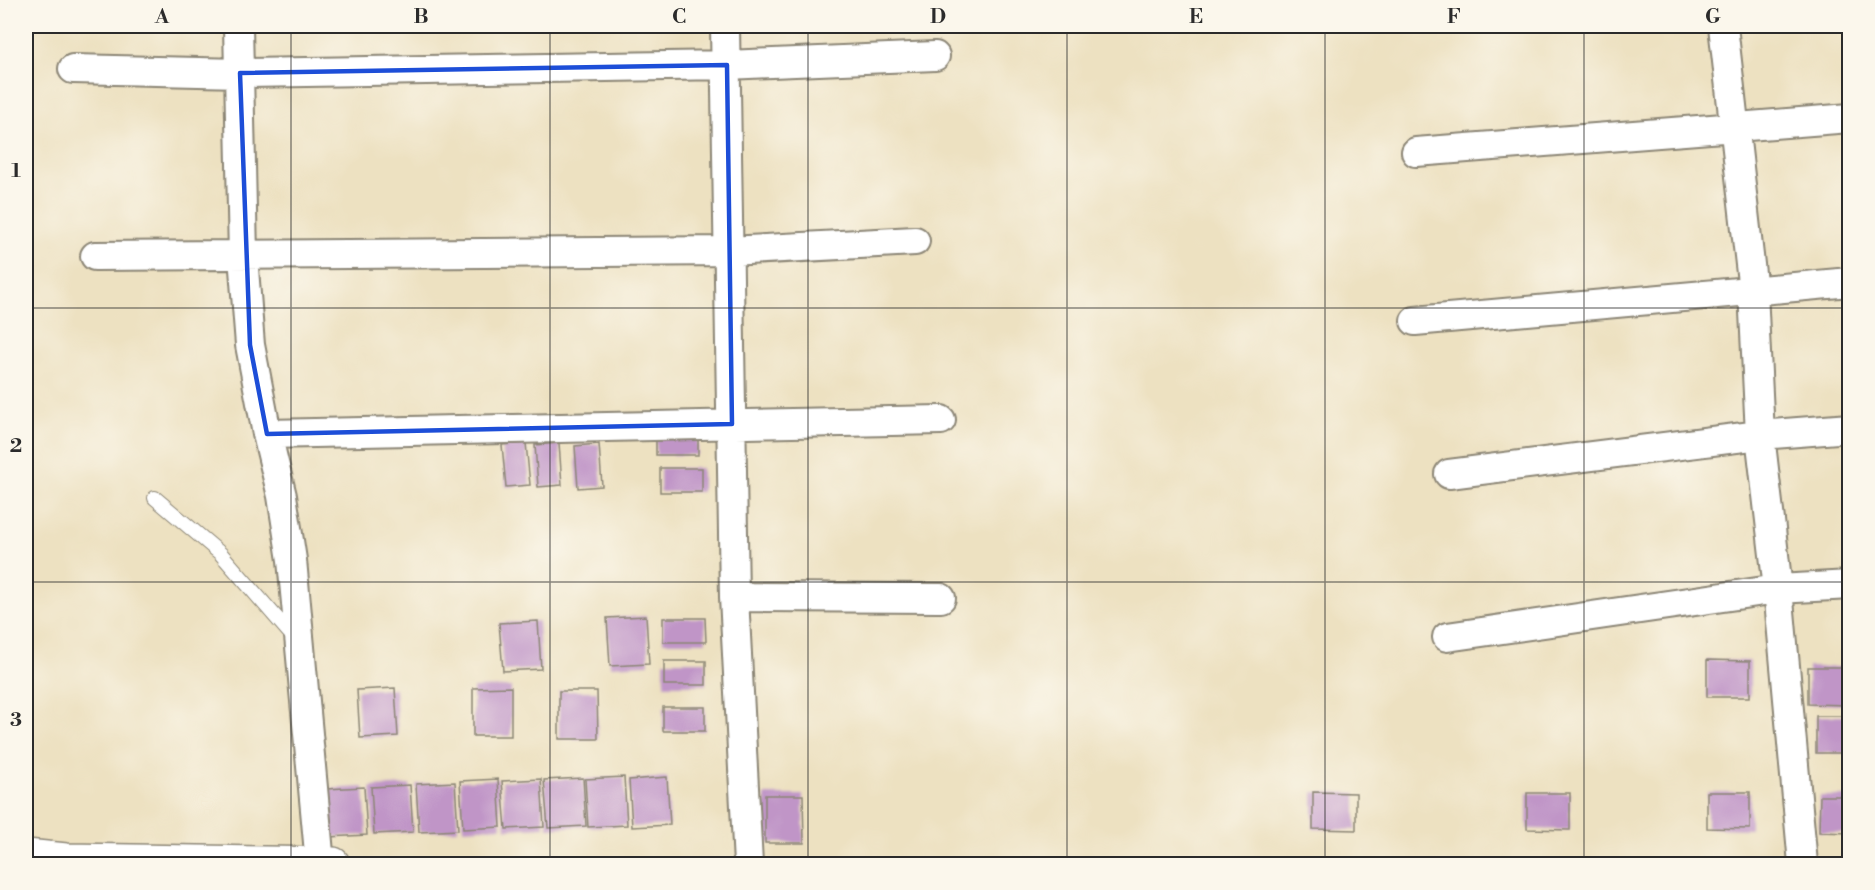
<svg xmlns="http://www.w3.org/2000/svg" width="1875" height="890" viewBox="0 0 1875 890" font-family="'Libre Bodoni',serif">
<style>
.building{fill:#c095c7}
.lines{fill:none;stroke-linecap:round;stroke-linejoin:round}
.service-casing{stroke:#8c8676;stroke-width:16}
.minor-casing{stroke:#8c8676;stroke-width:32}
.tertiary-casing{stroke:#8c8676;stroke-width:36}
.service{stroke:#fff;stroke-width:14}
.minor{stroke:#fff;stroke-width:28}
.tertiary{stroke:#fff;stroke-width:33}
.marked{fill:none;stroke:#1d4ed8;stroke-width:4.5;stroke-linejoin:round}
.grid{fill:none;stroke:#2b2b2b;stroke-width:1.5;stroke-opacity:0.55}
.neatline{fill:none;stroke:#2b2b2b;stroke-width:2}
.grid-label{font-size:20px;text-anchor:middle;font-weight:bold;fill:#2b2b2b}
</style>
<rect width="100%" height="100%" fill="#fbf7ec"/>
<filter id="ink" filterUnits="userSpaceOnUse"><feTurbulence type="fractalNoise" baseFrequency=".0167" numOctaves="2"/><feDisplacementMap in="SourceGraphic" scale="12" xChannelSelector="R" yChannelSelector="G"/><feConvolveMatrix kernelMatrix="1 2 1 2 8 2 1 2 1" color-interpolation-filters="sRGB"/></filter>
<filter id="wash" filterUnits="userSpaceOnUse"><feTurbulence type="fractalNoise" baseFrequency=".008" numOctaves="4" result="noise"/><feDisplacementMap in="SourceGraphic" scale="24" xChannelSelector="R" yChannelSelector="G"/><feGaussianBlur stdDeviation="1.35" result="paint"/><feColorMatrix in="noise" values="0 0 0 0 0 0 0 0 0 0 0 0 0 0 0 0 0 1.4 0 .05"/><feComposite in="paint" operator="in"/></filter>
<g filter="url(#wash)">
<rect width="100%" height="100%" fill="#ede1c1"/>
<g id="blocks">
<!-- building -->
<path class="building" d="M656,431h42v24h-42z
M526,443l4,42 -24,2 -4,-42z
M559,443l3,42 -24,2 -3,-42z
M599,444l3,42 -24,2 -3,-42z
M660,468h42v24h-42z
M646,616l3,48 -39,2 -3,-48z
M663,618h42l1,24h-43z
M538,621l3,48 -38,2 -4,-48z
M1707,660l43,1v36h-43z
M664,661h42v24h-42z
M1808,667h42v38l-42,-1z
M511,687v49h-38v-48z
M395,688l3,48 -38,2 -3,-48z
M559,691h38l1,48h-39z
M663,707h42v24h-42z
M1816,716h34v37h-34z
M624,777l3,48 -39,2 -3,-48z
M667,777l3,48 -38,2 -3,-47z
M583,778l3,48 -38,2 -4,-48z
M498,779l3,48 -38,2 -3,-48z
M541,779l3,48 -38,2 -4,-48z
M455,782l3,48 -39,2 -3,-48z
M410,785l3,47 -39,2 -3,-47z
M364,787l3,48 -39,2 -2,-48z
M1313,792l43,1v37l-43,-1z
M1707,792h43v37l-43,-1z
M1527,793h43v37l-43,-1z
M765,795h38l1,48h-39z
M1820,796h30v37l-31,-1z"/>
</g>
</g>
<g filter="url(#ink)">
<use href="#blocks" fill-opacity="0" stroke="#8c8676" stroke-width="1.5"/>
<g class="lines">
<defs>
<path id="service" d="M155,498l66,56 74,85"/>
<path id="minor" d="M238,26l5,230 7,89 17,89 15,62 10,64 28,304
M725,26l9,571 14,267
M1723,26l30,265 7,144 18,154 25,275
M73,69l167,4 487,-8 208,-9
M1416,152l434,-34
M95,256l634,-5 186,-10
M1415,321l435,-39
M267,434l674,-14
M1449,474l311,-39 90,-7
M734,597l207,1
M1447,637l331,-48 72,-4"/>
<path id="tertiary" d="M26,856l40,4 267,4"/>
</defs>
<!-- service casing -->
<use href="#service" class="service-casing"/>
<!-- minor casing -->
<use href="#minor" class="minor-casing"/>
<!-- tertiary casing -->
<use href="#tertiary" class="tertiary-casing"/>
<!-- service -->
<use href="#service" class="service"/>
<!-- minor -->
<use href="#minor" class="minor"/>
<!-- tertiary -->
<use href="#tertiary" class="tertiary"/>
</g>
</g>
<!-- marked area -->
<path class="marked" d="M727,65l5,359 -465,10 -17,-89 -10,-272z"/>
<!-- grid -->
<path class="grid" d="M291,26v838M550,26v838M808,26v838M1067,26v838M1325,26v838M1584,26v838M26,308h1824M26,582h1824"/>
<!-- margin -->
<rect width="1875" height="890" fill="none" stroke="#fbf7ec" stroke-width="66"/>
<rect x="33" y="33" width="1809" height="824" class="neatline"/>
<g class="grid-label">
<text x="162" y="23">A</text>
<text x="421" y="23">B</text>
<text x="679" y="23">C</text>
<text x="938" y="23">D</text>
<text x="1196" y="23">E</text>
<text x="1454" y="23">F</text>
<text x="1713" y="23">G</text>
<text x="16" y="177">1</text>
<text x="16" y="452">2</text>
<text x="16" y="726">3</text>
</g>
</svg>
